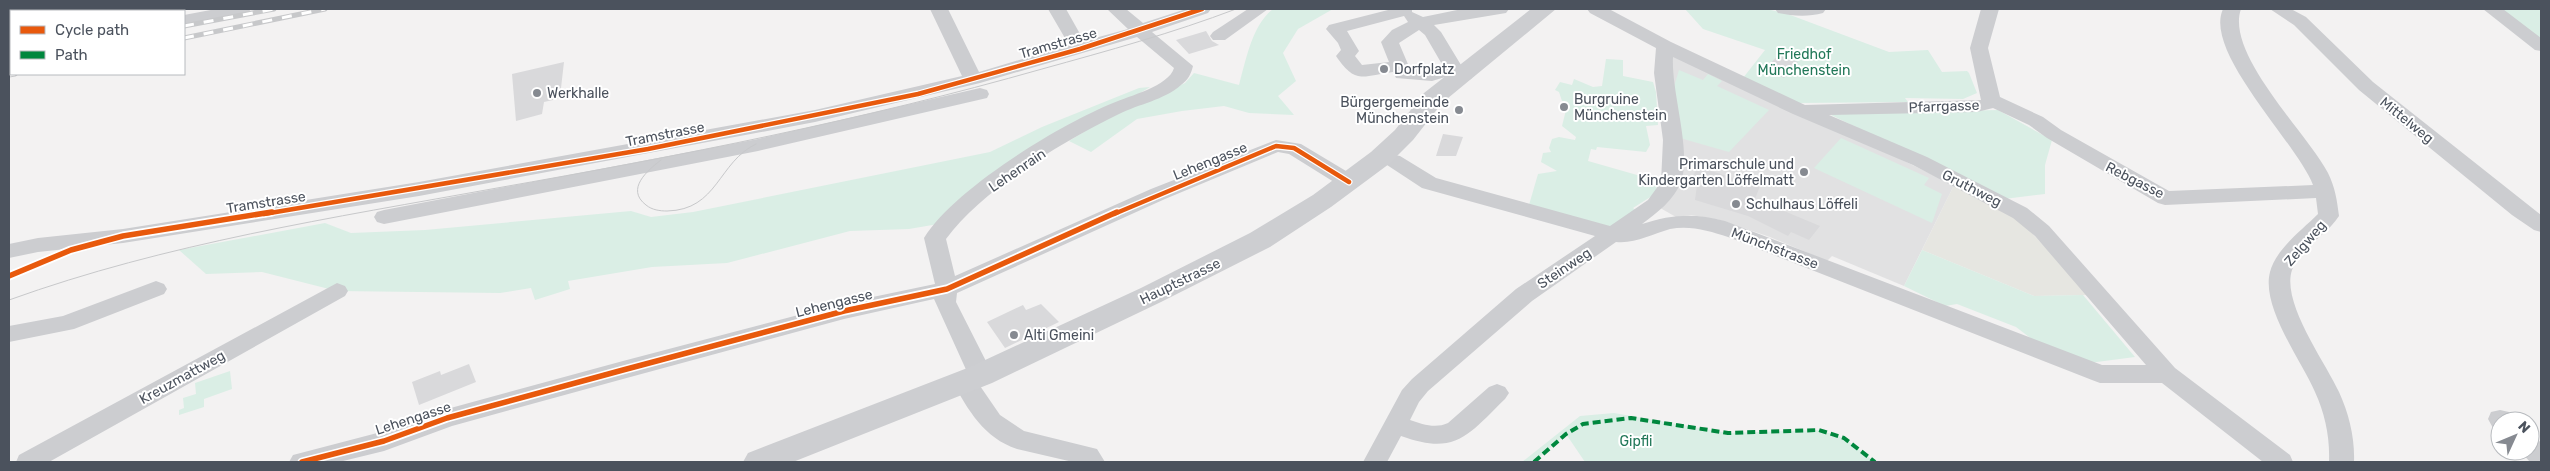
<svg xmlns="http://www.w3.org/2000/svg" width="2550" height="471" viewBox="0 0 2550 471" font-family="Rubik,sans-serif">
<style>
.commercial{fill:#e6e6e1}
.education{fill:#e1e1e2}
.green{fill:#daeee5}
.building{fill:#d9d9db}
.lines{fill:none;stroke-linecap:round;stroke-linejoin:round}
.minor{fill:#cccdd0;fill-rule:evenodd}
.secondary{fill:#cdced1;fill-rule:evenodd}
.tram{stroke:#c7c8ca;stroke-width:1}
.rail-casing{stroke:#c7c8ca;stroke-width:5}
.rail{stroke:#fff;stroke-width:3;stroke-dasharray:10;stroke-linecap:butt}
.quiet{stroke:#00873e;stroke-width:4;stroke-dasharray:8 4;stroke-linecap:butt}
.cycleway-far1-casing{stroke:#fff;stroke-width:7}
.cycleway-casing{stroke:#fff;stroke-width:9}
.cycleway-far1{stroke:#e8590c;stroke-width:4.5}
.cycleway{stroke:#e8590c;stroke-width:5.5}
.poi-dot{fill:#868a91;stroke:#fff;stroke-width:2}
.labels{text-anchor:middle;stroke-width:4;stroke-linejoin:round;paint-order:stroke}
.street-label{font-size:14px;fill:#4b525d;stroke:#fff}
.park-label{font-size:14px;fill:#227859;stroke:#fff}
.poi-label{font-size:14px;fill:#4b525d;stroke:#fff;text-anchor:start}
</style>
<rect width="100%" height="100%" fill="#f3f2f2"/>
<!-- commercial -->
<path class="commercial" d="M1954,185l61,30 75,80 -56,1 -112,-46z"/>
<!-- education -->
<path class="education" d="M1665,46l289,139 -50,101 -72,-30 -5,5 -57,-24 -50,-17 -29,-5 -15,2 -21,-12 16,-23z"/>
<!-- green -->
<path class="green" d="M1273,9h60l-35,20 -15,24 13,28 -18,15 16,19 -45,-2 -25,-7 -42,5 -45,8 -46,33 -22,-11 31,-19 85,-39 9,-10 45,12c7,-25 13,-60 34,-76z
M1685,9h81l19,4 104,39 39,-2 14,22 25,-1 2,2 8,20 -14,6 -58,-1 3,4 -110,1 -55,-25 22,-28 -62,-21z
M2492,9h49v37z
M1606,59l17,1v16l30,6 3,10 2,33 -12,1 4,19 -4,7 -49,-5 -1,3 -5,-1 -3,12 70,20 -3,13 -22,14 4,3 -25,16 -83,-22 9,-31 19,-3 -16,-9 2,-9 8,-1 -2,-4 3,-9 7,-2 16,3 1,-3 -14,-11 6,-24 -6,-1 -3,-9 -4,-2 5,-8 12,3 2,-6 19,8 9,-1z
M1679,70l24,10 5,-6 14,7 -5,5 52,24 -40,42 -49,-14 -8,-45z
M1150,87l-133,81 -73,55 -35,6 -59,2 -123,32 -75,4 -84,14 2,8 -35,11 -4,-12 -31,5 -163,-2 -75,-19 -56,2 -27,-24 146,-27 26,10 74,-3 206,-19 20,6 42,-5 297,-60 52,-25 97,-39z
M1998,110l54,30 -7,25v29l-41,5 -175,-85z
M1841,138l88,40 -5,7 18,9 -10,29 -118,-55z
M1922,250l112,46 49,-1 52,62 -46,6 -56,-23 -17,-13 -59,-23 -12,2 -41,-20z
M230,371l2,18 -28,10v8l-25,8v-5l5,-2 -1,-10 13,-4 -1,-11z
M1614,413l114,20 91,-3 25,8 31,24h-290l-19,-28 -32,28h-12l58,-46z"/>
<!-- building -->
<path class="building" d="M1206,31l6,10 7,4 -30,9 -13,-14z
M1778,55l20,7 -14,16 -19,-8z
M564,62l-3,26 1,10 -18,4 -2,12 -26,7 -4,-47z
M1443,134l20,3 -7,19h-20z
M1698,167l62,19 -5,13 65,27 -11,14 -18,-8 -3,4 -40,-20 -53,-16 2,-15 -8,-2z
M1041,304l18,18 -54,26 -18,-26 36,-17 3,5z
M469,364l7,18 -57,23 -7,-23 28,-11 1,4z"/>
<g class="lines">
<!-- minor -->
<path class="minor" d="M102,9h18l-1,2h-18z
M216,9h35l-3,4 -6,1 -58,11v-10z
M930,9h18l31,63 90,-27 -21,-36h18l18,32 44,-12 -21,-20h19l17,14 43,-14h25l-3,4 -56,19 41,34c-2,8 -5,14 -12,19 -17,15 -42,19 -62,29 -57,28 -135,74 -173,125l9,37 196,-87 125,-49 25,4 55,33 3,5 -3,5 -7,2 -7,-2 -53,-33 -11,-2 -113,47 -208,94 -1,9 37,73 -4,6 -11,2 22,32 24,16 73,18 8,13h-32l-56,-13c-33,-11 -49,-39 -65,-68l4,-6 8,-3 4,2 -34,-75 -90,20 -221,60 -171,47 -68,25 -45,11h-50l4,-7 88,-23 66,-23 176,-48 221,-58 91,-19 -11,-46c30,-49 135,-113 189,-135 16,-7 56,-17 61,-35l-37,-31 -157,46 -165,39 -396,74 -296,47 -85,9 -29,6v-14l29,-6 85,-9 296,-47 396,-72 147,-34z
M1248,9h20l-43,31h-12l-3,-4 3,-4z
M1392,9h20v3l11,5 39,-8h47l-3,4 -72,12 7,7 20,33 12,10 -2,4 -7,2 -12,-6 -20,6 -36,-3 -3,-6c-31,4 -37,13 -57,-16l5,-6 -3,-7 -12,-14 3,-4zM1404,16l4,6 -16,8 -11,12 8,20 -27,3 -7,-9 4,-5 -12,-20zM1419,30l6,5 18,31 -11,3h-22l-11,-26z
M1587,9h22l62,33 134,63 176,-5 -11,-52 11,-39h18l-11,39 12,49 43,20 18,13 108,61 144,-6c-16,-42 -110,-133 -90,-176h18c-16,45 66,124 87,164 7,14 9,27 11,43 -12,19 -39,32 -47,54 -11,33 34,93 47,122 10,22 16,46 15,70h-25c1,-25 -4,-48 -14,-70 -14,-32 -54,-85 -45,-120 6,-23 32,-42 48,-58l-2,-16 -151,7 -7,-2 -111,-65 -18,-13 -36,-17 -16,4 -148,3 98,42 100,51 22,18 126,142 115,87 3,7h-30l-101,-79h-62l-8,-3 -364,-143c-18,-6 -38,-12 -58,-8 -18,5 -35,15 -54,13l-84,59 -104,90 -9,11 -9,18c12,4 25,9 38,3l41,-36 8,-3 8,3 4,6 -4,6c-37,36 -49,57 -104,37l-14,26h-24l39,-72 10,-11 104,-90 79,-53 -173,-48 -35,-23 -14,-3 -3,-4 3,-4 7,-2 20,4 36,22 174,48 38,-26 13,-18 2,-42 -9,-67 2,-25 -66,-35zM1673,57l120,57 120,51 100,53 22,18 111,129h-44l-377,-144c-30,-8 -53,-7 -83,3 15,-11 32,-24 39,-42 11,-31 -10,-90 -8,-125z
M1775,9h51l-3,4c-15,4 -30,3 -45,0z
M2270,9h21l15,8 67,65 168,133v17l-7,-2 -22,-15 -153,-125 -65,-65z
M2483,9h20l38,29v13l-6,-1z
M980,88l7,2 2,4 -2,4 -229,53 -374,73 -7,-2 -3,-5 3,-5 7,-2 374,-71z
M156,281l8,3 3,5 -3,5 -90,35 -65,13v-16l54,-10z
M337,283l8,3 3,5 -3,5 -296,166h-33l3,-7z
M2500,410l9,2 5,9h-14v9l-7,-2 -5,-9 3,-7z
M2530,437l11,5v20h-11l-10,-11h10z"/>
<!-- secondary -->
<path class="secondary" d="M1531,9h25l-114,94 -29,37 -24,24 -58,43 -61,40 -109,55 -169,81 -199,79h-50l5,-9 222,-86 171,-79 109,-55 63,-38 58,-43 24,-22 29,-37z"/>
<!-- tram -->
<path class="tram" d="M661,160c-13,10 -36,29 -15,45 6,5 14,6 21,6 51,-1 51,-49 89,-67
M9,300c158,-57 323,-82 488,-112 183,-32 366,-68 545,-119 65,-18 131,-36 194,-60"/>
<defs>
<path id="rail" d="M184,26l90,-17
M184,38l141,-29
M9,75l6,-1"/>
</defs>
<!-- rail casing -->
<use href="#rail" class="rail-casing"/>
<!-- rail -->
<use href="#rail" class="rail"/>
<!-- quiet -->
<path class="quiet" d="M1534,462l32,-28 17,-10 48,-6 97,15 91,-3 25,8 31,24"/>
<defs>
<path id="cycleway-far1" d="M264,214l384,-65 270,-55 162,-45 122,-40
M1114,214l162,-68 18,2 55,34"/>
<path id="cycleway" d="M9,276l62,-26 52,-14 149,-24
M302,462l82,-21 63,-23 176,-48 221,-59 103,-22 170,-77"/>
</defs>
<!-- cycleway-far1 casing -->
<use href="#cycleway-far1" class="cycleway-far1-casing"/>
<!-- cycleway casing -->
<use href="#cycleway" class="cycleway-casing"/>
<!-- cycleway-far1 -->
<use href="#cycleway-far1" class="cycleway-far1"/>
<!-- cycleway -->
<use href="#cycleway" class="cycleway"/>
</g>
<!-- markers -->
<g class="poi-dot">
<circle cx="1384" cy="69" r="5"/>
<circle cx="537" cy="93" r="5"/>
<circle cx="1564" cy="107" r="5"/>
<circle cx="1459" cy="110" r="5"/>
<circle cx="1804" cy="172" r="5"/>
<circle cx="1736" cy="204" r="5"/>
<circle cx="1014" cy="335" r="5"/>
</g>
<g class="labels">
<!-- street labels -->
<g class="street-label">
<text transform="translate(1058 43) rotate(-16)" y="5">Tramstrasse</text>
<text transform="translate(1944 106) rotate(-2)" y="5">Pfarrgasse</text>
<text transform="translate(2407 120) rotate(39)" y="5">Mittelweg</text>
<text transform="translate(665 134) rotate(-11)" y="5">Tramstrasse</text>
<text transform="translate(1210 161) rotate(-22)" y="5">Lehengasse</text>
<text transform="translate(1017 170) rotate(-34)" y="5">Lehenrain</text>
<text transform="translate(2135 180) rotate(27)" y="5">Rebgasse</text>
<text transform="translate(1972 188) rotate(27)" y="5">Gruthweg</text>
<text transform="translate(266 202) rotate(-9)" y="5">Tramstrasse</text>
<text transform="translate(2305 243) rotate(-49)" y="5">Zelgweg</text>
<text transform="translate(1775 248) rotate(21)" y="5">Münchstrasse</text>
<text transform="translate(1564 268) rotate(-34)" y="5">Steinweg</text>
<text transform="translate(1180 281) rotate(-26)" y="5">Hauptstrasse</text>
<text transform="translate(834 303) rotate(-14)" y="5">Lehengasse</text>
<text transform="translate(182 377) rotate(-29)" y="5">Kreuzmattweg</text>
<text transform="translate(413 418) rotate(-18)" y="5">Lehengasse</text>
</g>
<!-- park labels -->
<g class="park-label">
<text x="1804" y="59">Friedhof<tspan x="1804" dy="16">Münchenstein</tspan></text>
<text x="1636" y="446">Gipfli</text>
</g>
<!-- poi labels -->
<g class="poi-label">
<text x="1394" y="74">Dorfplatz</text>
<text x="547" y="98">Werkhalle</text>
<text x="1574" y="104">Burgruine<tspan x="1574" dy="16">Münchenstein</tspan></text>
<text x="1449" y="107" text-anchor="end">Bürgergemeinde<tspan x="1449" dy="16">Münchenstein</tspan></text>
<text x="1794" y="169" text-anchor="end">Primarschule und<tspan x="1794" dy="16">Kindergarten Löffelmatt</tspan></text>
<text x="1746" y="209">Schulhaus Löffeli</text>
<text x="1024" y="340">Alti Gmeini</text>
</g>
</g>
<!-- border -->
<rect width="2550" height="471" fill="none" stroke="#4b525d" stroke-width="20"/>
<!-- legend -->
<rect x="10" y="10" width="175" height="65" fill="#ffffff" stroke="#b7babe"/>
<rect x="20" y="26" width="25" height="8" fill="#e8590c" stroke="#b7babe"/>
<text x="55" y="35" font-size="15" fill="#4b525d">Cycle path</text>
<rect x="20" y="51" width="25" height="8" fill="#00873e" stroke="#b7babe"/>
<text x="55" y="60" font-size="15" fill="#4b525d">Path</text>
<!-- north arrow -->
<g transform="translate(2515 436) rotate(46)"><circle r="24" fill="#ffffff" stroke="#b7babe"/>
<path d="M0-4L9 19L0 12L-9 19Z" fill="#868a91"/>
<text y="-8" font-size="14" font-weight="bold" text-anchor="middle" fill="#4b525d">N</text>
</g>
</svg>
